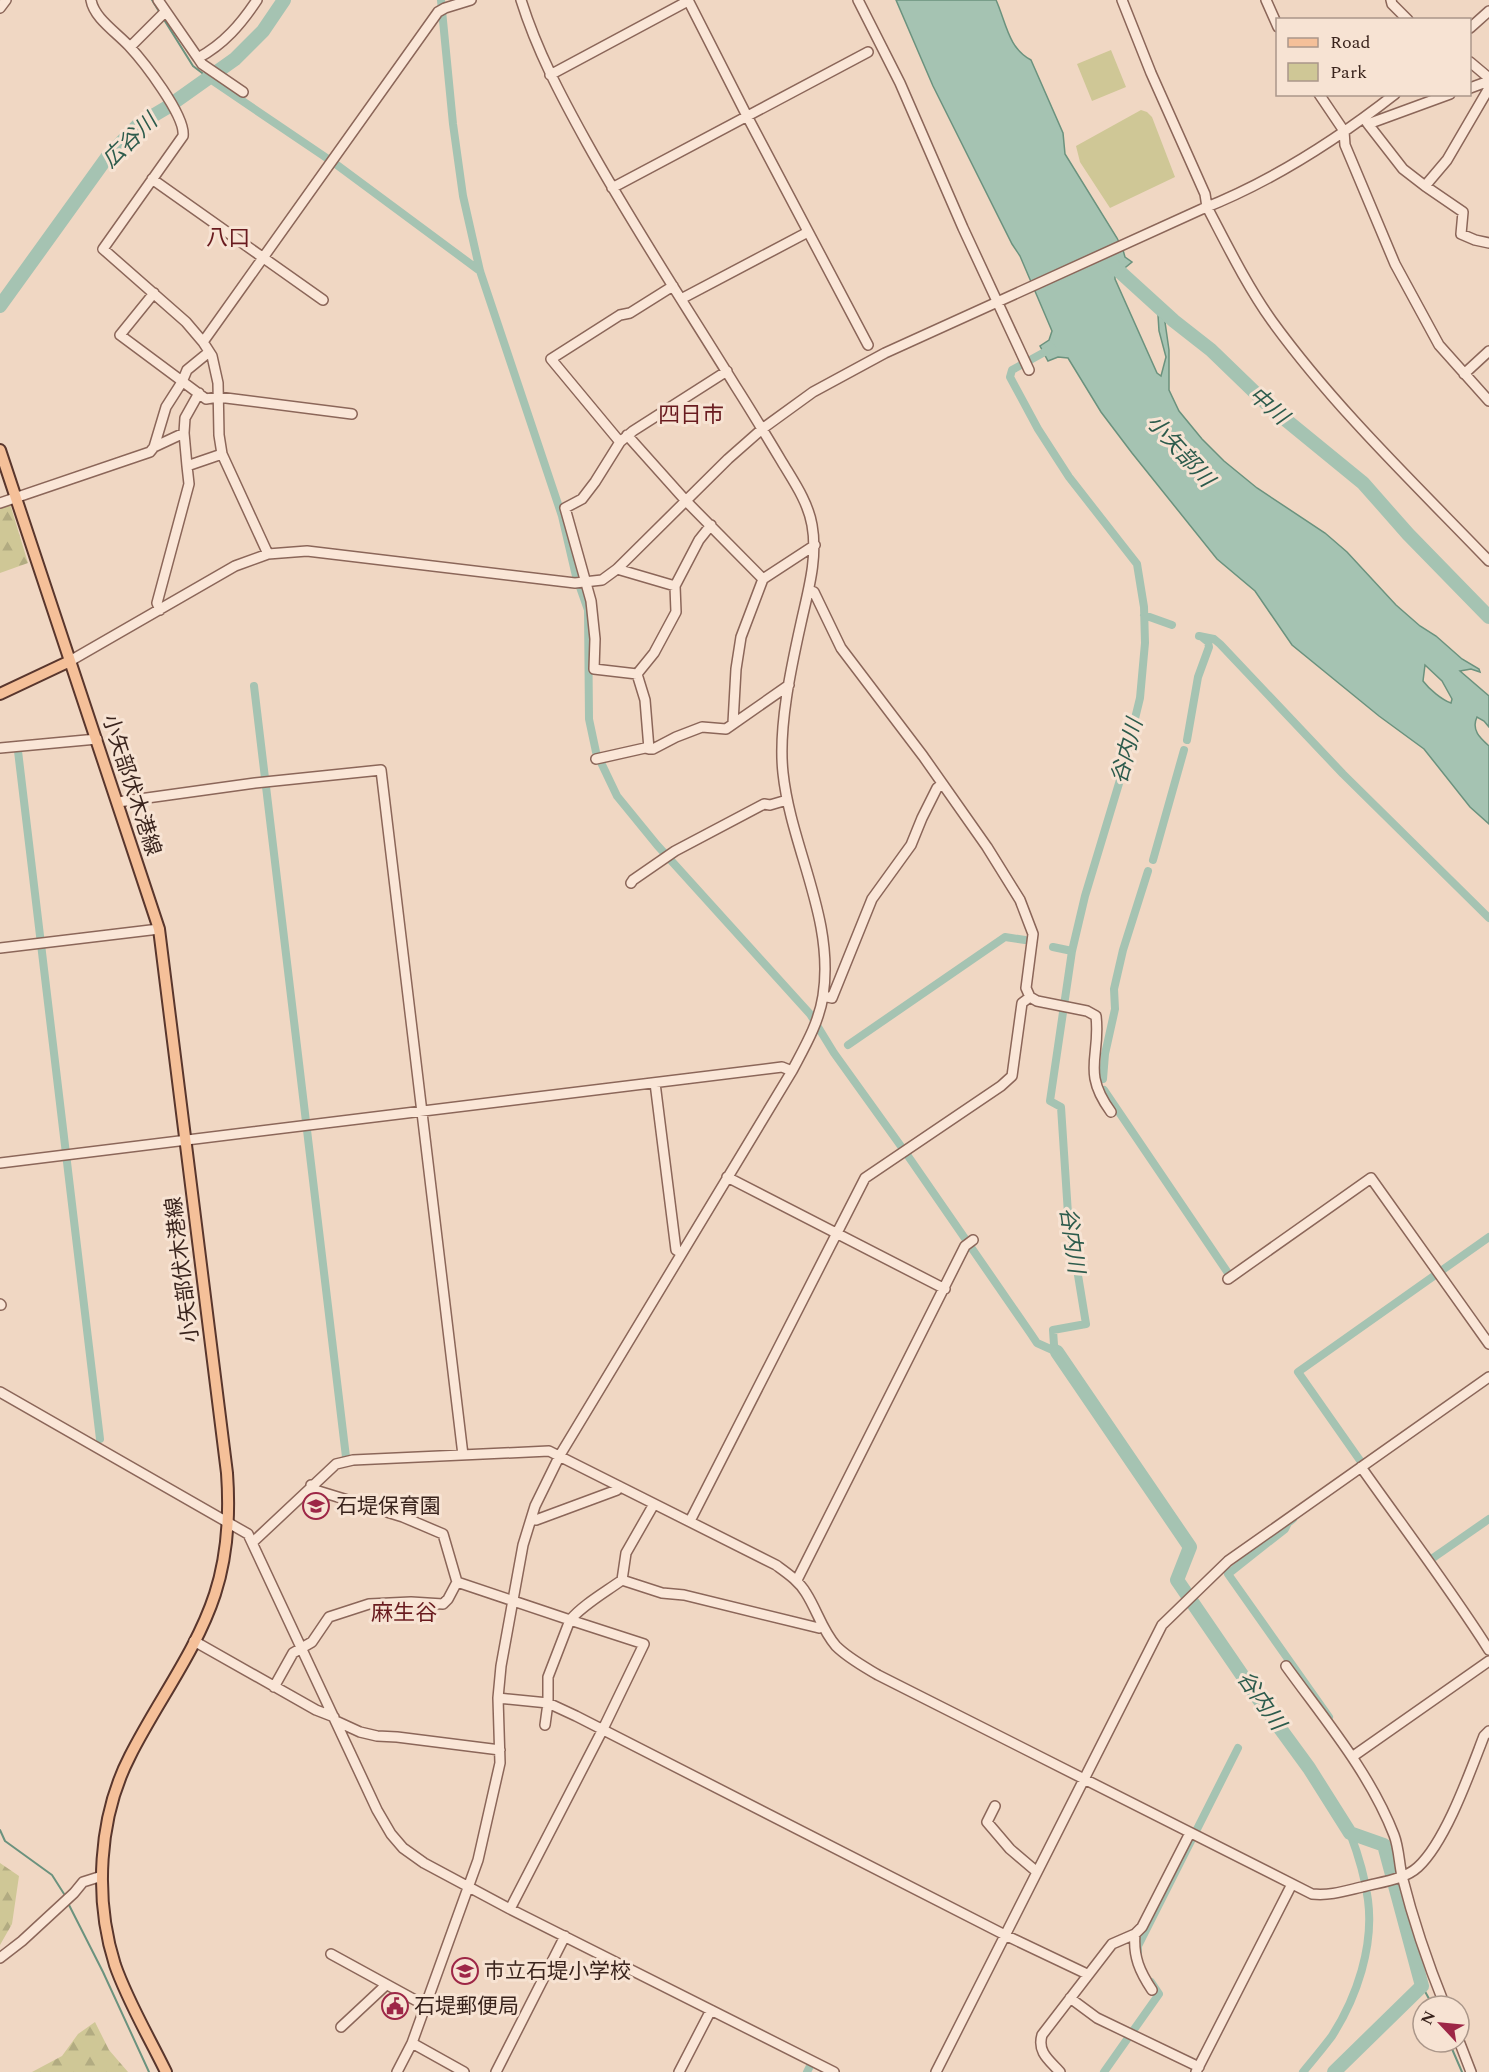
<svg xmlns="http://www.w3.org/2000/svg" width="1489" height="2072" viewBox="0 0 1489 2072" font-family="Spectral,'Noto Sans JP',serif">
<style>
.forest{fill:url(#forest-firs)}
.green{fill:#cfc796}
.water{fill:#a5c3b2;stroke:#6b927e;stroke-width:1.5;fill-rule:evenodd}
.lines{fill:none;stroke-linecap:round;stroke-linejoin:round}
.stream{stroke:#6b927e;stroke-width:2}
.canal{stroke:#a5c3b2;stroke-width:8}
.river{stroke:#a5c3b2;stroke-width:14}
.minor-casing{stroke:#8b6659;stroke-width:12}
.major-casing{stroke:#59362d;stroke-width:14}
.minor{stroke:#fae6d7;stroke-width:9}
.major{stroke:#f5c099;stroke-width:10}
.labels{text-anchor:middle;stroke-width:6;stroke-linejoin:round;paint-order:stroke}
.street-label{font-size:21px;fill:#3a241d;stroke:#f7e3d3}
.poi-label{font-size:21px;fill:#3a241d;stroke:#f7e3d3;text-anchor:start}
.water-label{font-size:22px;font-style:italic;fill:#2c5b4c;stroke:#f7e3d3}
.neighbourhood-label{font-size:22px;fill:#691b1f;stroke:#f7e3d3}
</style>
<defs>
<pattern id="forest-firs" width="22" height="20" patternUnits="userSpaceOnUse" patternTransform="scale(1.5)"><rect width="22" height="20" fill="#cfc796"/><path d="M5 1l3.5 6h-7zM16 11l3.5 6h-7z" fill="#b2ab81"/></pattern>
</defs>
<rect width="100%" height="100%" fill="#f0d7c3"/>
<!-- forest -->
<path class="forest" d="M6,503l4,1 18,59 -28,10v-67z
M0,1863l19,13 -7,48 -12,21z
M95,2022l14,28 19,22h-96l30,-16 16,-22z"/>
<!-- green -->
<path class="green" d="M1111,50l15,37 -34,14 -15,-37z
M1141,110l6,2 5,5 23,60 -65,31 -30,-46 -4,-16z"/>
<!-- water -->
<path class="water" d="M896,0h100c10,22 12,48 35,60l32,73 2,21 52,84 6,12 2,7 7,5 -17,14v3l42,94 4,3 5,-19 -7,-26 -1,-16 8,6 -1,1 4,28v40l10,21 23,28 22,22 33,27 68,45 22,19 49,53 24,21 16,10 26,23 17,10 1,3 -9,-3 -11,2 29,25v31l-5,-6 -7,-4c-6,13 3,21 12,29v78l-19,-17 -46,-58 -45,-33 -87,-71 -37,-54 -38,-32 -85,-106 -31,-41 -33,-54 -10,-1 -10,4 -8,-15 9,-6 3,-9 -32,-75 -8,-12 -79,-158zM1425,665l17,16 10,18 -1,4c-9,-3 -22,-14 -28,-22z"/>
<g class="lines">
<!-- stream -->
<path class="stream" d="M152,0l8,13
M163,18l30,48 17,13
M0,1830l5,11 47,34 14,22
M68,1903l35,69 46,100
M1422,1986l11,20
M1449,2042l13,30"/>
<!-- canal -->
<path class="canal" d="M441,0l12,124 10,72 17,75 82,245 14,60 12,34 1,109 7,33 21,44 40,49 153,169 24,39 74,103 123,178 6,9 20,9
M210,79l127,86 143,106
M1052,348l-40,22 -2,7 28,52 31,48 68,87 7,43 1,36 -5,55 -20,82 -35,116 -13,55 -22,150 11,6 7,107 18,110 -33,6 1,15 3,7
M1144,615l28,10
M1199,636l15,3 6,5 123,130 146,144
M254,686l92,771
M1187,740l11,-63 11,-30 -1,-5 -5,-4
M18,751l82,688
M1153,860l31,-110
M1053,947l19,4
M848,1045l157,-108 20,3
M1103,1079l2,-25 10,-45 -1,-20 9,-39 25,-79
M1104,1090l124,183
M1366,1469l-68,-97 191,-135
M1293,1519l-5,4 -3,6 -57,45 101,143
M1426,1554l4,6 59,-41
M1138,1953v-7l100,-198
M807,2072l3,-6
M1104,2072l55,-78 -8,-12
M1303,2072c10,-12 20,-24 29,-36 25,-39 42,-90 36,-136 -3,-23 -10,-46 -18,-67"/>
<!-- river -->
<path class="river" d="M1108,261l66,60 37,29 59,57 93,76 45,51 81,83
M0,306l108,-150 31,-32 27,-16 69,-49 28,-28 21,-31
M1057,1352l133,195 -13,33 78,114 54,74 41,65 34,12 38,141 -88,86"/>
<defs>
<path id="minor" d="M91,0c3,18 25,32 38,46 14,15 57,70 54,90l-80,113 83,73 17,20 9,14 6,27 1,52 3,19 46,100
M158,0l40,58c26,-14 43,-34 59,-58
M688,0l59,116 121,229
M858,0l42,83 63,145 66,142
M1122,0l29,73 54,121 2,13c20,38 40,79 65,114 64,88 142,162 217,240
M1266,0l12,27
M1391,0l1,4 16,16
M0,8l6,-8
M1470,28l19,-17
M130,47l35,-35
M198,58l4,6 41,28
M1470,62l19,16
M550,75l138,-74
M1470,88l19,-7
M1319,94l25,37 1,14 50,119 44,81 50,56
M1366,121l2,3 82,-30
M1368,124l35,45 22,17 22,-26 42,-72
M152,179l171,121
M1425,186l38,26 -2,22 14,6 14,3
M612,188l256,-136
M154,293l-34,42 86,64 12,-2 134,17
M681,299l127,-67
M203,342l235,-330 7,-4 26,-8
M1464,374l25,-23
M184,433l1,-15 14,-25
M627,435l59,66 77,78
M620,442l-69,-83 69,-44 10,-2 43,-27
M154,447l12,-40 16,-25 5,-12 22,-18
M0,503l150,-51 4,-5 30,-14 3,33 35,-12
M711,525l-12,15 -24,46 1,26 -22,41 -17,21 -43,-5 1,-30 -4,-38 -26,-93 17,-9 13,-17 25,-40 13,-11 94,-60
M617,569l58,17
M809,590l5,2 27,56 82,108 64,91 33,53 13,34 -7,54 4,9 7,4 50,10 9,5c5,41 -15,55 15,96
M160,610l-3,-7 32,-119 -2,-18
M70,661l165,-95 33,-12 39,-3 268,32 27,-3 15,-11 111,-110 34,-30 51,-37 72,-39 317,-144c71,-28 133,-68 193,-115
M733,723l3,-54 5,-32 22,-58 52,-34
M0,748l97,-9
M649,749h4l23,-12 26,-10 24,2 63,-44
M596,759l49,-11 4,1 -4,-49 -8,-26
M118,802l137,-19 126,-13 82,685
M631,883l2,-3 42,-29 89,-47 6,1 17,-5
M0,948l159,-19
M823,996l9,2 40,-99 39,-54 11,-27 15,-30 5,-4
M655,1083l21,167 5,3
M0,1163l782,-96 10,4
M727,1177l218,112
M1228,1279l143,-101 118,166
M0,1304l1,1
M0,1392l248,142 129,276 14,24 12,14 21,15 86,46 324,163
M1361,1467c43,61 88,120 128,183
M311,1485l4,5 88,27 40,17 14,48 113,38c14,-16 34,-27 52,-40l4,-27 28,-49
M531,1519l5,1 81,-30 2,-4
M690,1521l175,-343 136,-92 11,-10 10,-73 8,-6
M253,1542l83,-78 17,-4 196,-9 227,114c11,8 23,16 30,28 11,17 16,37 30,53 12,12 27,20 42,29l434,219c18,2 33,-3 50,-7 18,-5 42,-7 56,-20 28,-26 52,-95 66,-131l5,-5
M622,1580l40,13 22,2 135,33 3,-1
M797,1580l168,-334 8,-6
M194,1641l122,69 18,7
M1286,1666c39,54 84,107 108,169 5,13 5,28 8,41 11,44 26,88 43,130
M274,1687l19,-34 19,-11 17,-25 40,-13 42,-2 32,2 5,-5 9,-17
M498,1698l50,5 28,13 429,219 82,39
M336,1721l24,11 17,4 20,1 103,13
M1352,1757l137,-96
M995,1806l-8,16 23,27 27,23
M510,1909l93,-180 41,-85 -74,-24 -22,57v26l-3,22
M1135,1934c-2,23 5,38 17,56
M331,1954l95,52
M0,1958l22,-17 52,-48 9,-11 19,-6
M1070,1998l27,20 102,49
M341,2027l45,-42
M1459,2041l12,31
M412,2043l52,29
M397,2072l15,-29 66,-183 22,-97 -2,-65 3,-32 22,-121 12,-39 25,-51 232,-384c12,-23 27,-48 31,-75 12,-77 -32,-148 -40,-223 -5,-45 8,-105 18,-150 7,-32 17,-65 11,-98 -4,-23 -18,-43 -30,-63 -15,-25 -30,-50 -46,-75 -50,-81 -103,-161 -149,-244 -26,-47 -50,-92 -66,-143
M496,2072l69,-136
M679,2072l32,-62
M936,2072l226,-447 66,-64 261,-184
M1060,2072c-11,-12 -23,-20 -18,-37l70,-91 23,-10 7,-7 48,-94
M1196,2072l96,-188"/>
<path id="major" d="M0,450l159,479 68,544c3,42 1,81 -12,121 -19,58 -58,108 -85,162 -32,62 -36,143 -15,209 13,37 34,72 51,107
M0,694l70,-33"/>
</defs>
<!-- minor casing -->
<use href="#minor" class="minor-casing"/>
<!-- major casing -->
<use href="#major" class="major-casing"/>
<!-- minor -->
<use href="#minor" class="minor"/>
<!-- major -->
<use href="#major" class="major"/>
</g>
<!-- icons -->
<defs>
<symbol id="school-ring" viewBox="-11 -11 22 22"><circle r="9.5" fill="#f7e3d3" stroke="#9d2646" stroke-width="1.5"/><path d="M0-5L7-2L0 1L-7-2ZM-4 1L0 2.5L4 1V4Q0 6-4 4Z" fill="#9d2646"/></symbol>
<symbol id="civic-ring" viewBox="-11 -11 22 22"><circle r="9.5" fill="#f7e3d3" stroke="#9d2646" stroke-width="1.5"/><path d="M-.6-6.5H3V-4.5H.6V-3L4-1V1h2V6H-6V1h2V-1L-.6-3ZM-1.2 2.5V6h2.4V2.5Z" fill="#9d2646"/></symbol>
</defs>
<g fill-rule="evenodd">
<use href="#school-ring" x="301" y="1491" width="30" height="30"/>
<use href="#school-ring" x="450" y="1956" width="30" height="30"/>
<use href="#civic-ring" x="380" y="1991" width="30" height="30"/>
</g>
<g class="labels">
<!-- street labels -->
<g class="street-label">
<text transform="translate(132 785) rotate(72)" y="7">小矢部伏木港線</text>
<text transform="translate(182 1270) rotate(-97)" y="7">小矢部伏木港線</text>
</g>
<!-- poi labels -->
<g class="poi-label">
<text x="336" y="1513">石堤保育園</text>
<text x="484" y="1978">市立石堤小学校</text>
<text x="414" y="2013">石堤郵便局</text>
</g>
<!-- water labels -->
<g class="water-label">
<text transform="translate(129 140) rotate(-44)" y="8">広谷川</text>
<text transform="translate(1269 405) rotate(41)" y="8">中川</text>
<text transform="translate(1181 450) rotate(48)" y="8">小矢部川</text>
<text transform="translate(1126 751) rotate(-75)" y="8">谷内川</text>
<text transform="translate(1073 1240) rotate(82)" y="8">谷内川</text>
<text transform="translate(1262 1700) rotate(55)" y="8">谷内川</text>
</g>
<!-- neighbourhood labels -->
<g class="neighbourhood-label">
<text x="228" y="245">八口</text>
<text x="691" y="422">四日市</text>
<text x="404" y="1620">麻生谷</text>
</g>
</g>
<!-- legend -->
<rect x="1276" y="18" width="195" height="78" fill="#f7e3d3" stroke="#ab978a" stroke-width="1.5"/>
<rect x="1288" y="38" width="30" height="9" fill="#f5c099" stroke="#ab978a" stroke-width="1.5"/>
<text x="1330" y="48" font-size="18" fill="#3a241d">Road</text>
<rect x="1288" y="63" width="30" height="18" fill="#cfc796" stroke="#ab978a" stroke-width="1.5"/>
<text x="1330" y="78" font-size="18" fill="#3a241d">Park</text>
<!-- north arrow -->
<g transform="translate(1441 2024) rotate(296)"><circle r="28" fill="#f7e3d3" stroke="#ab978a" stroke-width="1.5"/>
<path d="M0-4.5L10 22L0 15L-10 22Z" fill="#9d2646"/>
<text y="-9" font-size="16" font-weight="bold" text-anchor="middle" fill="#3a241d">N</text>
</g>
</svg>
